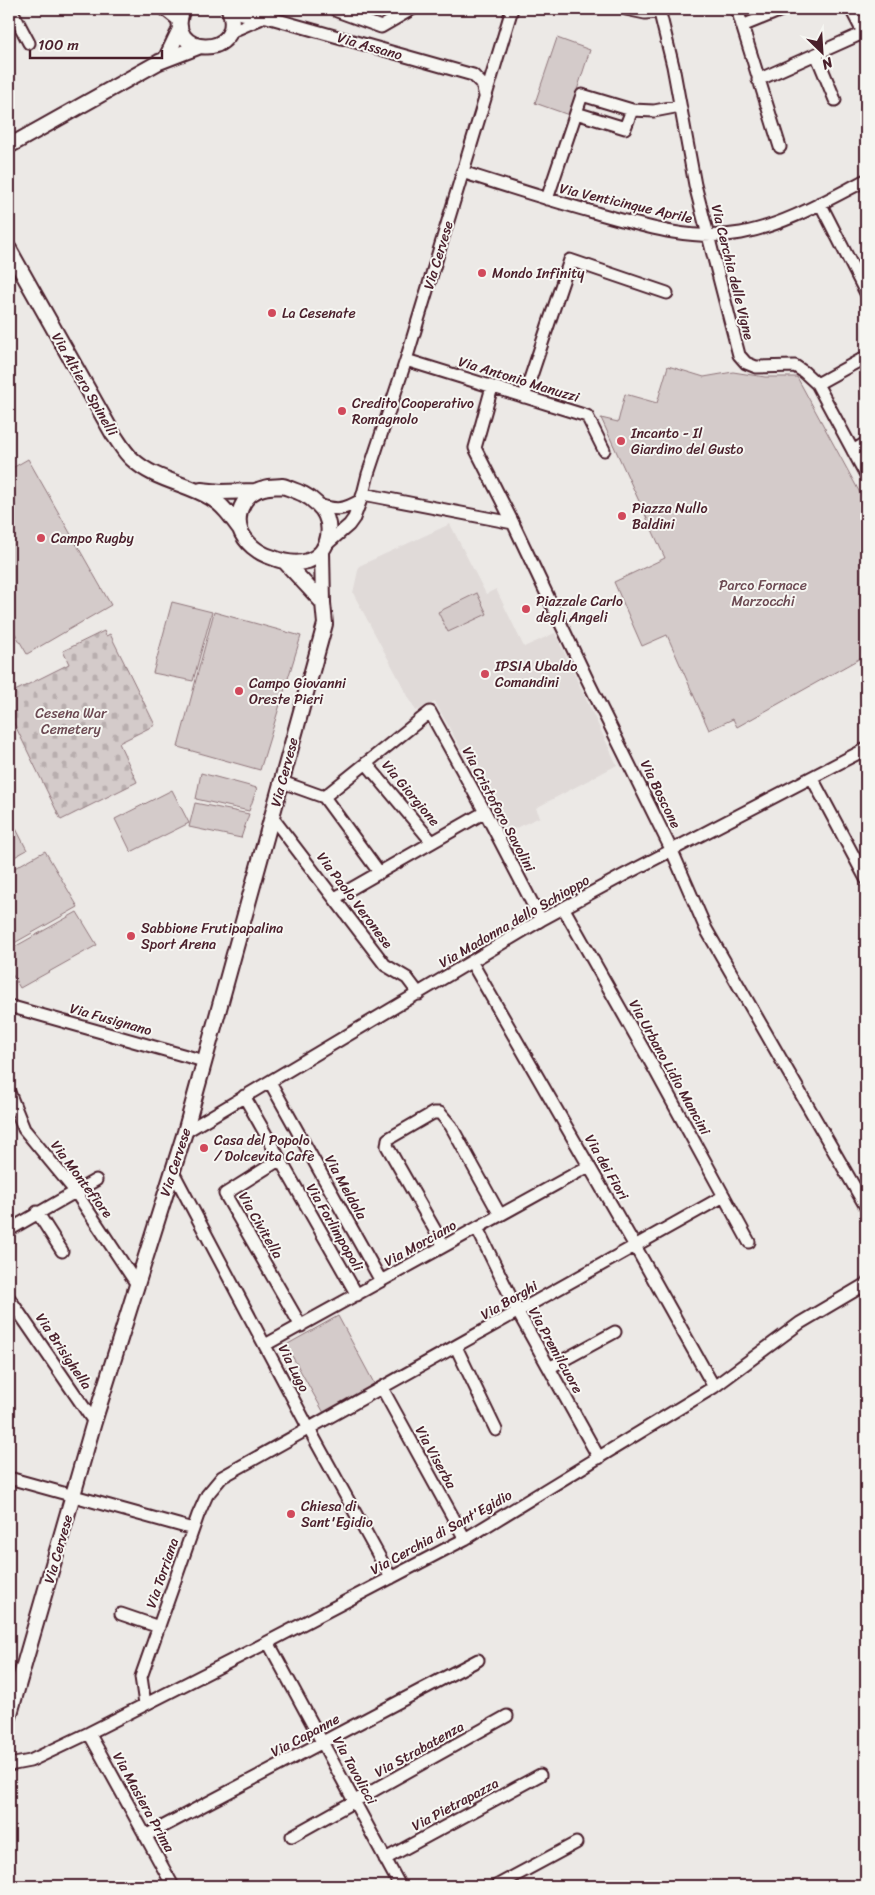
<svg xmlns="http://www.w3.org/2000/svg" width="875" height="1895" viewBox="0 0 875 1895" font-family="Sriracha,sans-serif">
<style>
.built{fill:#e0dad8}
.cemetery{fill:url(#cemetery-stones);stroke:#8f757a}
.park{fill:#d4cbca;stroke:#8f757a}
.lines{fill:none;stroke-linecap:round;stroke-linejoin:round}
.minor-casing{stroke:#4a1f2b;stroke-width:15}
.major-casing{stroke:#4a1f2b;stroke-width:18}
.minor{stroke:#f6f6f2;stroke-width:11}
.major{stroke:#f6f6f2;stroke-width:14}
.poi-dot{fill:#d1495b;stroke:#f6f6f2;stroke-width:2}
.labels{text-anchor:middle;stroke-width:4;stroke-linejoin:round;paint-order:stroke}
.street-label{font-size:14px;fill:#4a1f2b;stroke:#f6f6f2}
.poi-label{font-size:14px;fill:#4a1f2b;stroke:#f6f6f2;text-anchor:start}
.park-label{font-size:14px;fill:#6c4a53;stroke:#f6f6f2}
</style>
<defs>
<pattern id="cemetery-stones" width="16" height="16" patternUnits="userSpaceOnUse" patternTransform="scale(1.25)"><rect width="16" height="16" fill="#d4cbca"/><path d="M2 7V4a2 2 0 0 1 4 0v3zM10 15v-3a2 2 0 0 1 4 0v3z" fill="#b8aeae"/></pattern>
</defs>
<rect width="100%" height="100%" fill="#ece9e6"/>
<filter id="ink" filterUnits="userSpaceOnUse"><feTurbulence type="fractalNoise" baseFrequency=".02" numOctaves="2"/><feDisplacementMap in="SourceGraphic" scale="10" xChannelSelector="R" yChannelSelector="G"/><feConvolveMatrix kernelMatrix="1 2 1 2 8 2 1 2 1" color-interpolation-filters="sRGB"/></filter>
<g filter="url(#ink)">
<!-- built -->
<path class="built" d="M450,524l36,70 10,-5 28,58 31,-14 62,132 -81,43 4,9 -33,15 -72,-130 -19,9 -63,-118 6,-27z"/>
<!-- cemetery -->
<path class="cemetery" d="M104,631l2,5 4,-2 45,91 -36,18 18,39 -76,38 -52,-107v-19l60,-30 -6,-13z"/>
<!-- park -->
<path class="park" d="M557,38l33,12 -21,65 -34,-12z
M668,366l36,11 29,-5 32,5h32l69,127v151l-129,72 -4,-8 -24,11 -42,-95 -25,11 -28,-64 51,-24 -64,-140 17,4 7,-28 32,9z
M28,459l83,146 -84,49 -18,-31v-153z
M477,593l10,21 -39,18 -10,-20z
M172,602l40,10 -19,69 -40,-8z
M214,612l87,24 -41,134 -82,-23z
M201,773l56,15 -8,23 -53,-12z
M172,790l17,33 -58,29 -16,-33z
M195,803l54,11 -8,24 -52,-11z
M9,815l18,35 -18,10z
M45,851l33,56 -69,39v-75z
M77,912l20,33 -77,43 -11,-19v-19z
M338,1316l37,69 -51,28 -38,-68z"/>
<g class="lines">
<defs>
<path id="minor" d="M11,9l18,34
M164,9l15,12
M229,9l12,5 26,3 206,58 9,9 3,12
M335,9l2,2 44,16 31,-18
M626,9l19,4 15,-1
M659,9l14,57 22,119 44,170 7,8 10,4 39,-1 9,6 13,12 49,91
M737,9l43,138
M851,9l15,29
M742,26l42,-17
M230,32l30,-13
M816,54l19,46
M758,80l105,-47
M576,113l49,15 7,-18
M462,172c44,14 87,28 131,40 47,13 98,30 148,21 44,-8 86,-33 125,-53
M547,199l35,-104 50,15 22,1 26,-5
M820,203l46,90
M406,360l181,56 17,34
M817,384l49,-27
M492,387l-17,61 38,75
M524,397l46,-137 97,33
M853,451l13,-8
M363,494l150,29 74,156 85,172 34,78 160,278
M318,505c19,6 26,5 43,-5
M327,544l22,-19 5,-7 9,-24 5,-20 38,-114 106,-351
M366,763l66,79
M812,778l54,101
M282,782l42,15
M324,797l106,-85 55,100 56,108
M324,797l55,75
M272,817l113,148 22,13 12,16
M335,898l150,-86
M564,909l91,161 94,172
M472,963l163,283 79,141
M9,1006l195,55
M270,1082l111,199
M9,1092l15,37 51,62 61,92
M244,1096l113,199
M185,1132l356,-212 83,-45 242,-126
M279,1160l-54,34 76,132
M172,1170l137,259 82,149
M37,1212l25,39
M477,1228l41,84 81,146
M9,1230l87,-50
M444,1246l-57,-100 1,-7 45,-26h7l11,13 49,89
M9,1298l85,124
M265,1345l324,-179
M456,1347l40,83
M549,1368l66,-36
M382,1388l83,151
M9,1478l184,51
M121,1614l38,13
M268,1642l132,244
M145,1704l-4,-27 57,-162 9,-20 15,-18 502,-281
M89,1733l84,153
M9,1765l21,-4 59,-28 179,-91 197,-103 249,-152 86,-64 66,-39
M145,1836l333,-176
M292,1836l215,-120
M385,1859l155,-84
M496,1886l80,-43"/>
<path id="major" d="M183,9c-21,49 65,51 46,0
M166,58l14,-29
M9,146l150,-84 39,-15
M9,249l104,185c6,8 11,18 19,25 22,21 54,24 79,39 12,7 21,20 29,31
M283,486c13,5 24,8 34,18 18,16 15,48 -9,57 -13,4 -25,1 -37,-4 -13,-4 -26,-14 -31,-28 -5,-18 6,-37 24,-41 6,-2 13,-1 19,-2z
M201,490l20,2 34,-1
M285,562l38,41
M9,1717l85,-295 91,-290 140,-508 -2,-21 -1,-51"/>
</defs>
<!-- minor casing -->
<use href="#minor" class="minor-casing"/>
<!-- major casing -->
<use href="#major" class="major-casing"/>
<!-- minor -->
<use href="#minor" class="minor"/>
<!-- major -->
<use href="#major" class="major"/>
</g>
</g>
<!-- markers -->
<g class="poi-dot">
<circle cx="482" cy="273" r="5"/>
<circle cx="272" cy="313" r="5"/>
<circle cx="342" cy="411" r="5"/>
<circle cx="621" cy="441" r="5"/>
<circle cx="622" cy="516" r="5"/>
<circle cx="41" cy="538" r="5"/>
<circle cx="526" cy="609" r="5"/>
<circle cx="485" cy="674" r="5"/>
<circle cx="239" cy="691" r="5"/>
<circle cx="131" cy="936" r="5"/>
<circle cx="204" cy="1148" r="5"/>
<circle cx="291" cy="1514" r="5"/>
</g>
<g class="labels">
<!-- street labels -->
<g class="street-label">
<text transform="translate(370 46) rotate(16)" y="5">Via Assano</text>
<text transform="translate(626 203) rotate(13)" y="5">Via Venticinque Aprile</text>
<text transform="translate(438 255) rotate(-73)" y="5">Via Cervese</text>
<text transform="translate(733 272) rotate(76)" y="5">Via Cerchia delle Vigne</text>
<text transform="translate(519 379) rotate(17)" y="5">Via Antonio Manuzzi</text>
<text transform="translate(85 384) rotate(60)" y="5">Via Altiero Spinelli</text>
<text transform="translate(284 772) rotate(-75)" y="5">Via Cervese</text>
<text transform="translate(411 793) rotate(50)" y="5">Via Giorgione</text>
<text transform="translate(661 794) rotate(64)" y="5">Via Boscone</text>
<text transform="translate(499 809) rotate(62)" y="5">Via Cristoforo Savolini</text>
<text transform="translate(355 900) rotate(53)" y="5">Via Paolo Veronese</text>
<text transform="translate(514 921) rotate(-30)" y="5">Via Madonna dello Schioppo</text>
<text transform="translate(111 1019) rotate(16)" y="5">Via Fusignano</text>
<text transform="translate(670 1067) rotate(61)" y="5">Via Urbano Lidio Mancini</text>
<text transform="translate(175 1162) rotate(-72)" y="5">Via Cervese</text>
<text transform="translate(607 1167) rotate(60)" y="5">Via dei Fiori</text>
<text transform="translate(82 1179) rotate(53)" y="5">Via Montefiore</text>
<text transform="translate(346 1187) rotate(61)" y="5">Via Meldola</text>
<text transform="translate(261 1225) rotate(60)" y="5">Via Civitella</text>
<text transform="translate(335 1227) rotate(60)" y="5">Via Forlimpopoli</text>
<text transform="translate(420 1243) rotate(-29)" y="5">Via Morciano</text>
<text transform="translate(509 1300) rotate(-30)" y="5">Via Borghi</text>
<text transform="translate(556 1350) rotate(61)" y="5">Via Premilcuore</text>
<text transform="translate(64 1351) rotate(56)" y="5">Via Brisighella</text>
<text transform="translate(294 1368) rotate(63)" y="5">Via Lugo</text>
<text transform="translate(436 1457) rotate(61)" y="5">Via Viserba</text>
<text transform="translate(441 1532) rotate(-29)" y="5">Via Cerchia di Sant'Egidio</text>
<text transform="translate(58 1549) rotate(-74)" y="5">Via Cervese</text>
<text transform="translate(162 1573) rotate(-71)" y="5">Via Torriana</text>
<text transform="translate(305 1735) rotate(-28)" y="5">Via Capanne</text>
<text transform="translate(419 1749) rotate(-29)" y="5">Via Strabatenza</text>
<text transform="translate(355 1770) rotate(61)" y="5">Via Tavolicci</text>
<text transform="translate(144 1802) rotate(61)" y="5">Via Masiera Prima</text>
<text transform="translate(455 1804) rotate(-28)" y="5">Via Pietrapazza</text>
</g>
<!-- poi labels -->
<g class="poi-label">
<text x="492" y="278">Mondo Infinity</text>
<text x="282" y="318">La Cesenate</text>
<text x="352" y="408">Credito Cooperativo<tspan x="352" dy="16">Romagnolo</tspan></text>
<text x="631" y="438">Incanto - Il<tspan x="631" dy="16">Giardino del Gusto</tspan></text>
<text x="632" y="513">Piazza Nullo<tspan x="632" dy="16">Baldini</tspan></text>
<text x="51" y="543">Campo Rugby</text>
<text x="536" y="606">Piazzale Carlo<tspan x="536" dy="16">degli Angeli</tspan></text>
<text x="495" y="671">IPSIA Ubaldo<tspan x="495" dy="16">Comandini</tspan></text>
<text x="249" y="688">Campo Giovanni<tspan x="249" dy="16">Oreste Pieri</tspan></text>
<text x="141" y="933">Sabbione Frutipapalina<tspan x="141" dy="16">Sport Arena</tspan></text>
<text x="214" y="1145">Casa del Popolo<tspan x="214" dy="16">/ Dolcevita Cafè</tspan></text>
<text x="301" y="1511">Chiesa di<tspan x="301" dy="16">Sant'Egidio</tspan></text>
</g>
<!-- park labels -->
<g class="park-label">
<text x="763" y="590">Parco Fornace<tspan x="763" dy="16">Marzocchi</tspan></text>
<text x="71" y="718">Cesena War<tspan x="71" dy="16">Cemetery</tspan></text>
</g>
</g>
<!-- margin -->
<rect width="875" height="1895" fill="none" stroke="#f6f6f2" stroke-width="30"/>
<rect x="15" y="15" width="845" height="1865" fill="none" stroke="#4a1f2b" stroke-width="2" filter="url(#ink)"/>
<!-- north arrow -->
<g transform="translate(822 52) rotate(155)" stroke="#f6f6f2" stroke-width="4" paint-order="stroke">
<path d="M0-4L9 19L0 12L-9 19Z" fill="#4a1f2b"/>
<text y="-8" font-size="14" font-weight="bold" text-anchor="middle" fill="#4a1f2b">N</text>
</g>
<!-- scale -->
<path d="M30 50v8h132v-8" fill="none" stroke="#4a1f2b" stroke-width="2.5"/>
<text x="38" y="50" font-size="15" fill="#4a1f2b" stroke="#f6f6f2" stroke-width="4" paint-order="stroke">100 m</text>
</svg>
